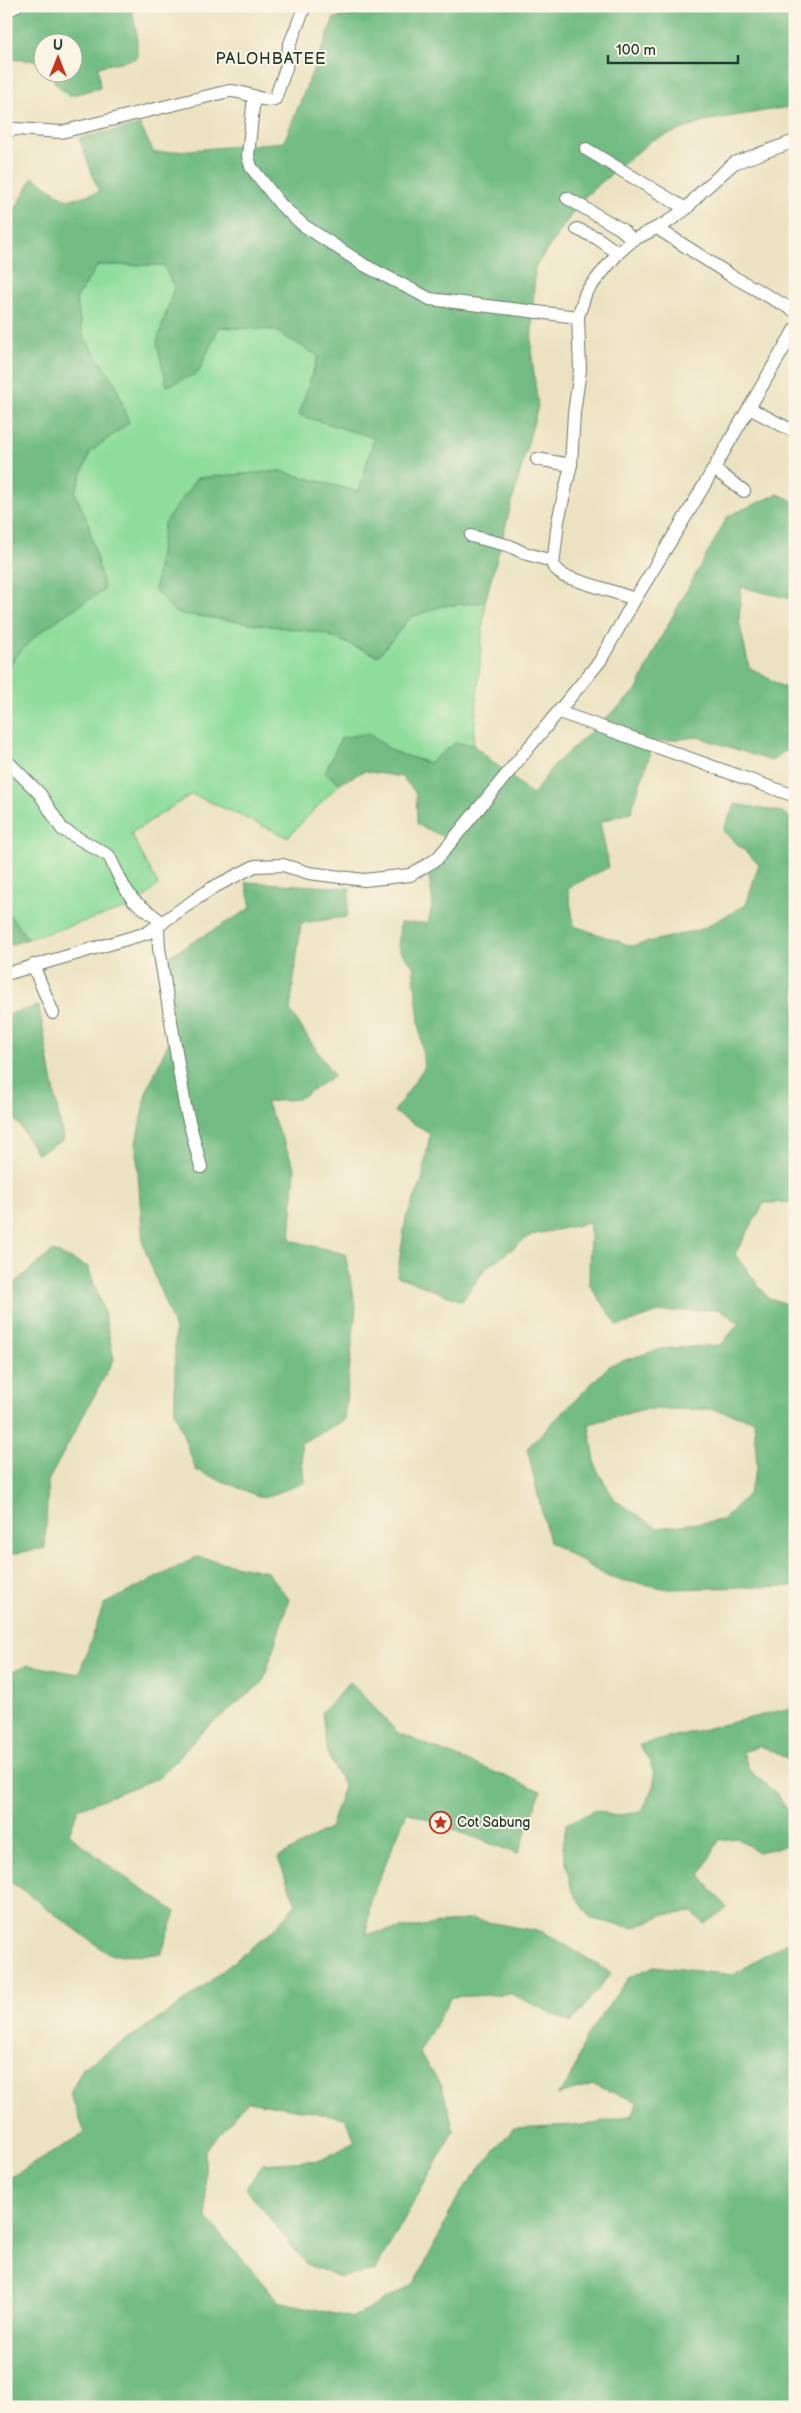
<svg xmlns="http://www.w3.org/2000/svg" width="801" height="2413" viewBox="0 0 801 2413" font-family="'Balsamiq Sans',sans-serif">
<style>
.green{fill:#8edd9c;stroke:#568d68}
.forest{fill:#72bc84;stroke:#487c5c;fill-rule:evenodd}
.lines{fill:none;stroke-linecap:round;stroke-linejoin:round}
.minor-casing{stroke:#677765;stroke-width:14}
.minor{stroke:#fff;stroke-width:12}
.labels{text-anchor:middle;stroke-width:4;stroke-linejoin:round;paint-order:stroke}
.poi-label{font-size:14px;fill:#1f3d34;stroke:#fcf5e5;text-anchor:start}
.quarter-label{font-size:16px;letter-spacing:1px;fill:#1f3d34;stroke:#fcf5e5}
</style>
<rect width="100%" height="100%" fill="#fcf5e5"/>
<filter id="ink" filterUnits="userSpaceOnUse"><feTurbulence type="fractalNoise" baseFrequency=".02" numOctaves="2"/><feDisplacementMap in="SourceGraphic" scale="10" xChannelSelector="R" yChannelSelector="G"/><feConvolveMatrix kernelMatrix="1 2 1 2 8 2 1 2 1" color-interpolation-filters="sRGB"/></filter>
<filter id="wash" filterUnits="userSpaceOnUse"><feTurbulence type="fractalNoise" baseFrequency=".0096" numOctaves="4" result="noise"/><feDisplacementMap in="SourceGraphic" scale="20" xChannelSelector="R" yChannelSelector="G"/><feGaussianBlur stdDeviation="1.12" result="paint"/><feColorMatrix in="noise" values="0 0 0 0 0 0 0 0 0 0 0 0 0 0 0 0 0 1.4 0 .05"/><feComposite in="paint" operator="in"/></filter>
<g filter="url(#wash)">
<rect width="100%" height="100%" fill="#ece2c1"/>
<!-- green -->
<path class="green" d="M98,265h66l10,23 -17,55 41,30 21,-46 55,3 44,26 -19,59 75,22 -15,55 -79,-21 -83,7 -33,46 -9,66 21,23 147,20 55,23 33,-39 31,-11 43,-4 -12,143 -18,-2 -26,20 -35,-11 -26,-19 -43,40 15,10 -52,54 -96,-43 -61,39 27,52 -21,20 -109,34 -22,-27v-239c19,-38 63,-60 98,-83l-16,-67 -13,-30 15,-41 39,-29 -13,-38 -33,-49 -7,-38z"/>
<!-- forest -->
<path class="forest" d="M6,6h125l6,28v24l-39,9 2,21 -32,8 -13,-13 -3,-10 20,-1v-30h-30v19l-36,-2z
M359,6h436v100l-85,14 -58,20 -69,58 -48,69 -4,84 7,55 -53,196 -43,4 -31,11 -33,39 -55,-23 -147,-20 -21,-23 9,-66 33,-46 83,-7 79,21 15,-54 -75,-23 19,-59 -44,-26 -55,-3 -21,46 -31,13 -10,-43 17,-55 -10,-23h-66l-22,34 7,37 33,49 13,38 -39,29 -15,41 13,30 16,67c-35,23 -79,45 -98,83v-468l10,3 17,-31 34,23 32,-8 -20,-54 61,-13 14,28 130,-11 50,-124 22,-3z
M778,494l17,8v98l-54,-13 -2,34 10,46 46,27v49l-23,18 -74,-24 -44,5 -23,70 -31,10 9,45 -41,21 6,38 58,20 70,-17 44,-24 13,-41 -36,-33 12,-27 47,8 13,9v381l-31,1 -29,51 32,43 28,10v279l-126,3 -59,-11 -61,-36 -22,-94 83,-83 50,-16 61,-4 18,-22 -20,-14 -60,3 -41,14 -29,-42 1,-61 -59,12 -45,33 -24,33 -65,-25 9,-58 16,-37 8,-48 -36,-21 30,-44 -11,-102 -15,-18 2,-25h28l5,-21 -6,-36 25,-25 -35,-17 -1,-31 -14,-16 -38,-6 -24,12 -15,-10 16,-35 27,-5 26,19 35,11 26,-20 18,2 60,50 19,-28 85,-77 22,-49 69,-125zM644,1409h68l42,11 3,47 -8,26 -26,27 -66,8 -42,-28 -19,-32 -7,-44z
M246,882l104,6 -3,29 -46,6 -11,88 44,65 -36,23 -32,3 29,66 -5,72 55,14 11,53 -12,113 -43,23 3,40 -41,15 -67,-28 -21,-58v-83l-32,-85 -7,-101 10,-50 25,-56 -2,-81 82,-48z
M6,912h1l21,27 -22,7z
M39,1006l24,134 -26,14 -31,-50v-89z
M53,1251l35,16 16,45 10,47 -66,122 -3,67 -39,7v-265z
M197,1557l70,15 22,27 -26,83 -58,47 -45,48 -82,32 -9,25 44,35 63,43 -15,42 -51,1 -90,-67 -14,-8v-205l22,-10 51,9 25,-70z
M350,1682l48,51 143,58 -23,63 -111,-42 -36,86 -5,36 105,-15 73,13 67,41 -40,50 -59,-29 -61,3 -32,56 23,33 12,45 -79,140 -35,6 -34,-13 -60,-76 17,-24 58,-4 34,-18 -9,-24 -98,-17 -43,50 1,66 72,84 75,17 62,-35 45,-90 53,-65 81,-4 39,-9 5,-13 -45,-17 -36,10 14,-17 14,-39 43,-61 26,-12 79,9 62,-38v470h-789v-227l79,-47 -15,-39 13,-26 100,-65 89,-72 24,-27 -18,-46 52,-30 14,-42 -17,-33 -5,-41z
M795,1707v55l-35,-16 -17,6 6,18 28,24 18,25v20l-5,6 -32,7 -21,-14 -18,2 -19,36 27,32 -23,16 -12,-12 -30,3 -28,13 -42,-9 -20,-28 -9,-42 3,-25 30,-14 18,6 27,-4c17,-32 19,-36 -2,-67z"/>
</g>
<g filter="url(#ink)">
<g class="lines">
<defs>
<path id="minor" d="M6,12l10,-6
M254,96l-6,60 3,11 30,38 22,20 61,40 66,34 148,18
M6,131l10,-2 45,3 168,-41c16,-1 31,12 46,8l11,-31 3,-22 16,-40
M586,149l100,60
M567,198l54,31 12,11
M657,228l73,47 65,36
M577,229l20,9 21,15
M749,408l46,24
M537,459l34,6
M714,469l30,22
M471,536l39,10 14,7 28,8
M635,599l-71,-23 -11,-10 5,-45 13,-56 3,-52 6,-43 -2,-53 8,-25 32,-39 15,-13 33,-17 20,-14 15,-17 33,-29 61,-22
M559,712l236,84
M6,760l34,34 22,35 47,27 14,29 10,15 30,23
M158,928l1,20 26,158 16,61
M33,965l20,48
M6,974l141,-41 65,-45 43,-22 28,-1 26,8 55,7 46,-5 27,-16 163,-198 35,-62 57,-93 103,-177"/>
</defs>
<!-- minor casing -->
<use href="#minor" class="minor-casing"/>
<!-- minor -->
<use href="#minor" class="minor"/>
</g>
</g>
<!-- icons -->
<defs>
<symbol id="sight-ring" viewBox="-11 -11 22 22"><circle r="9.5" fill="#fcf5e5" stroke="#c8321e" stroke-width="1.5"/><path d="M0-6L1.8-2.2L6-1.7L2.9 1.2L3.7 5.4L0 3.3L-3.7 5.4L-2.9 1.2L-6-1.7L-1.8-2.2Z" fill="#c8321e"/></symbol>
</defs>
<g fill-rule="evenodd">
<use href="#sight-ring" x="428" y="1810" width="25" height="25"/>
</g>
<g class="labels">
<!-- poi labels -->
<g class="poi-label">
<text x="457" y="1827">Cot Sabung</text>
</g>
<!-- quarter labels -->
<g class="quarter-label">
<text x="271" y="64">PALOHBATEE</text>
</g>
</g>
<!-- margin -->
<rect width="801" height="2413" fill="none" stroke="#fcf5e5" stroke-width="25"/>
<!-- north arrow -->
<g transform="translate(58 58)"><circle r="24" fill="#fcf5e5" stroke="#a4ab9e"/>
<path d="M0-4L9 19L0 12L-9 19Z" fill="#c8321e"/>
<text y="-8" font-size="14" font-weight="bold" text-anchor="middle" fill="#1f3d34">U</text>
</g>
<!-- scale -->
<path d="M608 55v8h130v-8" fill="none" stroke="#1f3d34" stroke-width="2.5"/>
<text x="616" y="55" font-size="15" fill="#1f3d34" stroke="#fcf5e5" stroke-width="4" paint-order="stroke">100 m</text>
</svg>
